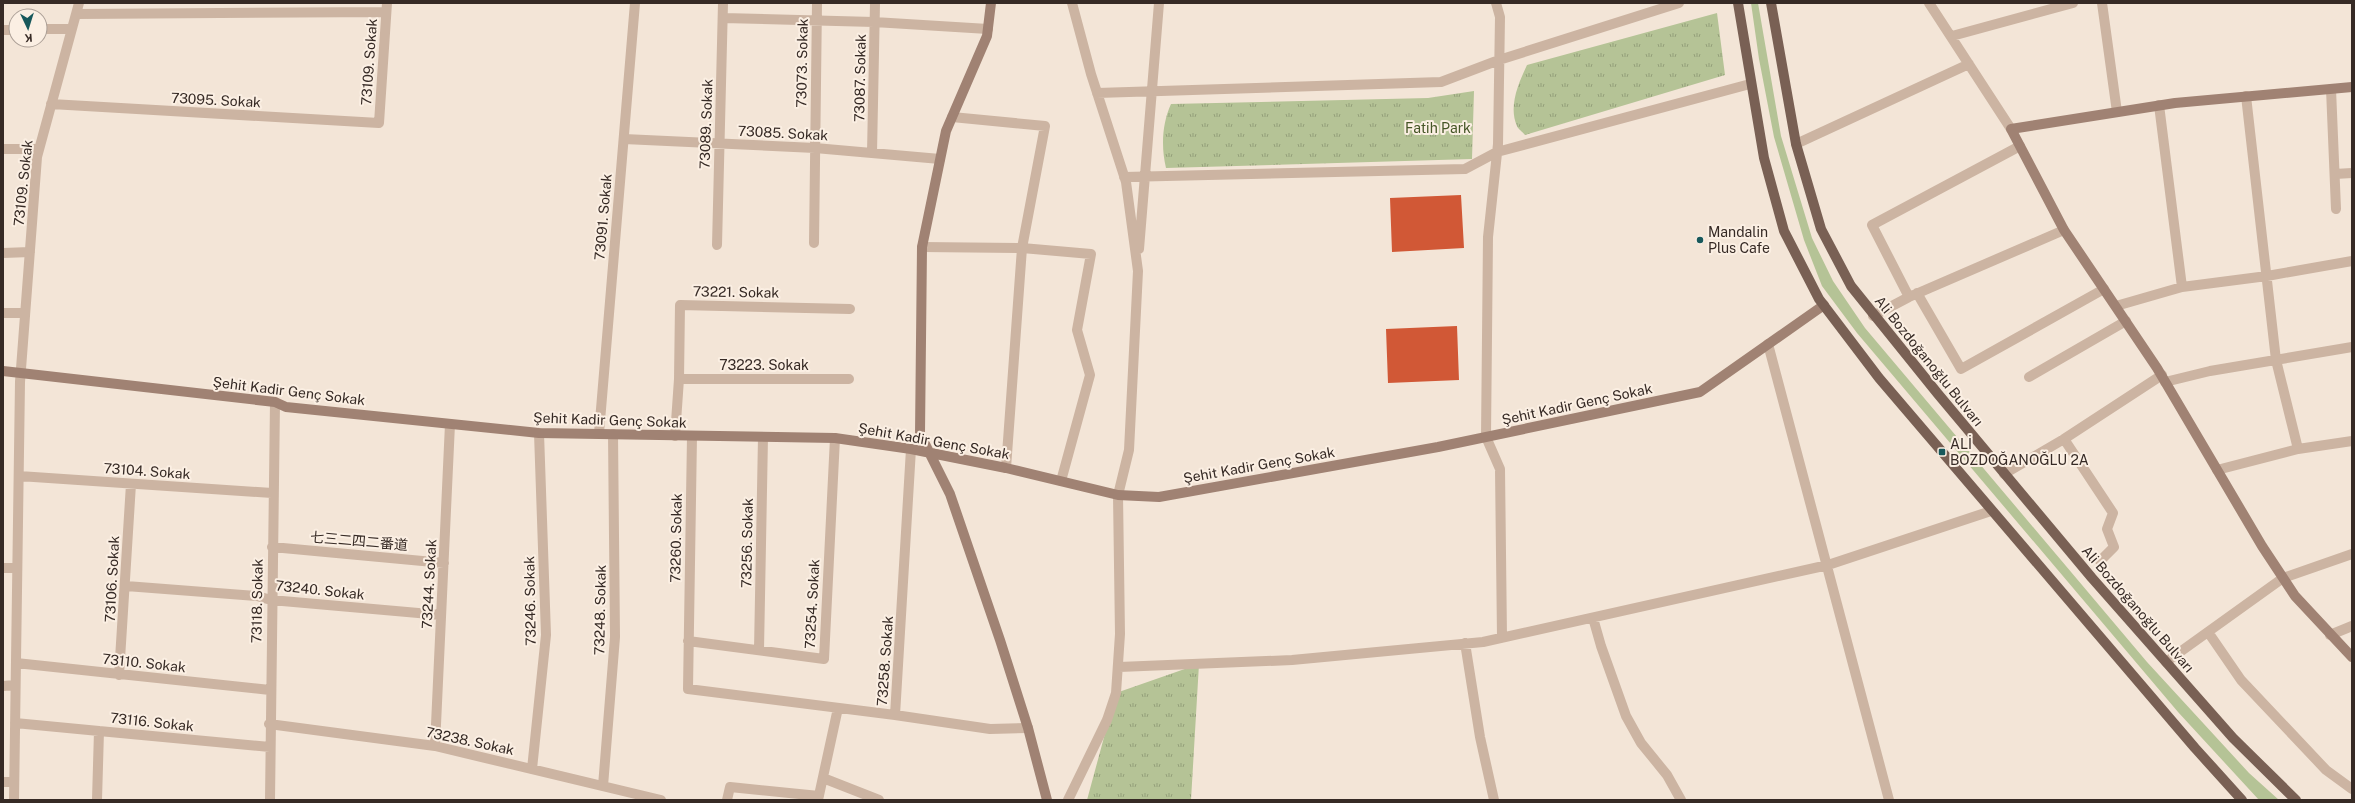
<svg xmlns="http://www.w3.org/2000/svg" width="2355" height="803" viewBox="0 0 2355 803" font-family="'Public Sans','Noto Sans SC',sans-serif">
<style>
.grass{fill:#b5c396}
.park{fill:url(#park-tufts)}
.building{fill:#d15836}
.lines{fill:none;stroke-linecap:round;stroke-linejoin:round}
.street{stroke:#ccb4a2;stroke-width:10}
.secondary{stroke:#a08273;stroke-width:10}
.primary{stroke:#796054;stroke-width:10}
.poi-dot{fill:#17585b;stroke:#fbefe3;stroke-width:1.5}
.labels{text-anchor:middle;stroke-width:4;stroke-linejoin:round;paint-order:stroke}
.street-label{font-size:14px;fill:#362a25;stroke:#fbefe3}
.park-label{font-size:14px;fill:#465627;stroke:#fbefe3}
.poi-label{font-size:14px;fill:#362a25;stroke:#fbefe3;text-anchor:start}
</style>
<defs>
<pattern id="park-tufts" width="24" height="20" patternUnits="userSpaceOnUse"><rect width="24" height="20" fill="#b5c396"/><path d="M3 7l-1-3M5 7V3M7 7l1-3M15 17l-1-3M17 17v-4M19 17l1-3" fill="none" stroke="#949f7a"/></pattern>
</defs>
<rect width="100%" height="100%" fill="#f3e5d7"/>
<!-- grass -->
<path class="grass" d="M1751,3h7l23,133 31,102 21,43 32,47 282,334 102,111 30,27h-20l-81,-88 -321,-379 -35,-47 -18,-46 -30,-103 -15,-78z"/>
<!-- park -->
<path class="park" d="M1717,13l8,62 -200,60c-2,-3 -7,-6 -8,-9 -9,-20 2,-44 10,-61z
M1474,91l-2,68 -306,9c-5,-21 -4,-44 5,-64l257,-6z
M1199,664l-8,136h-104l29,-107z"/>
<!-- building -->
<path class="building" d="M1461,195l3,53 -72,4 -2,-54z
M1457,326l2,54 -71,3 -2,-54z"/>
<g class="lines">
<!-- street -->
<path class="street" d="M1496,3l4,14 -2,127 -10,93 -2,200 14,32 2,168
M1929,3l82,126
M2102,3l15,109
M76,14l310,-2
M723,18l151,4 114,7
M40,29h31
M3,30h13
M1952,36l121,-33
M2331,89l5,120
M1097,93l344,-11 58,-22 180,-57
M2246,96l30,264 22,89
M51,104l328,19 8,-120
M2159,105l23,182
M952,117l93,9 -23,122 -16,220
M624,139l191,9 125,11
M1796,144l173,-80
M3,149h35
M872,153l3,-150
M2335,174l17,-1
M1124,177l341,-8 32,-17 253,-68
M814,243l3,-240
M717,245l6,-242
M922,247l100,1 69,6 -14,76 13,45 -29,106
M1139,249l20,-246
M3,253l27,-1
M1917,293l44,76 143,-80
M1909,297l-37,-72 148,-79
M2116,306l66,-19 85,-11 85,-15
M3,313h22
M1873,316l36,-19 155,-67
M1768,344l121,456
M2029,377l97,-56
M679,379h170
M2165,382l45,-11 142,-24
M599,433l36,-430
M675,436l4,-57 1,-74 170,4
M692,436l-4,253 207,26 16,-266
M2064,439l49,74 -6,16 7,18 -14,14
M2217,470l81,-21 54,-8
M2004,474l60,-35 98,-64
M19,476l253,17
M272,547l172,16
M3,568h14
M126,586l131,10 14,4 170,15
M1593,618l8,28 25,70 15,27 26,32 14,25
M2208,632l33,48 85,90 26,19
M2330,635l22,-9
M688,641l136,18 11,-221
M1465,643l15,94 14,63
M759,650l4,-213
M2166,662l117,-84 69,-24
M16,663l254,27
M1119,667l173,-7 191,-18 345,-77 163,-54
M119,675l12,-191
M3,686l12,-1
M895,715l95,14 38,-1
M15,723l84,8
M269,724l166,22 226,54
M435,746l15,-322
M532,769l14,-134 -7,-202
M823,778l56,22
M3,782h11
M603,786l12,-149 -2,-203
M14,800l6,-418 17,-225 42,-154
M97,800l2,-69 171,16
M270,800l5,-398
M727,800l3,-13 89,9
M818,800l20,-92
M1068,800l39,-80 9,-27 4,-59 -2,-139 11,-45 9,-179 -12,-89 -35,-108 -19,-71"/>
<!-- secondary -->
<path class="secondary" d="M991,3l-4,33 -41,95 -24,116 -2,187 30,60 50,146 28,88 19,72
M2352,87l-177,16 -164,26 53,101 93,138 105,178 33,50 57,61
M3,371l272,31 11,5 253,26 296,5 76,11 95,19 112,27 41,2 279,-50 262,-55 124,-87"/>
<!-- primary -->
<path class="primary" d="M1738,3l26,155 20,73 35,68 60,79 316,370 47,52
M1771,3l25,141 25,85 30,57 87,108 154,184 141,160 63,62"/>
</g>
<!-- markers -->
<g class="poi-dot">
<circle cx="1700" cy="240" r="4"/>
<rect x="1938" y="448" width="8" height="8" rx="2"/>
</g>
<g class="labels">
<!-- street labels -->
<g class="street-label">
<text transform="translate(369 62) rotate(-86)" y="5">73109. Sokak</text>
<text transform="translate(802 63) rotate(-89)" y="5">73073. Sokak</text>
<text transform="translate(860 78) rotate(-89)" y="5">73087. Sokak</text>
<text transform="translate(216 100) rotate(3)" y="5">73095. Sokak</text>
<text transform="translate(706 124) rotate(-88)" y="5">73089. Sokak</text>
<text transform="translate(783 133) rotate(3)" y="5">73085. Sokak</text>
<text transform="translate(23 183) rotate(-84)" y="5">73109. Sokak</text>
<text transform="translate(603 217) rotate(-85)" y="5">73091. Sokak</text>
<text transform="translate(736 292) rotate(1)" y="5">73221. Sokak</text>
<text transform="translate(1929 361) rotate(51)" y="5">Ali Bozdoğanoğlu Bulvarı</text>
<text x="764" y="370">73223. Sokak</text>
<text transform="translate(289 391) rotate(7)" y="5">Şehit Kadir Genç Sokak</text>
<text transform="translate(1577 404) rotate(-12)" y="5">Şehit Kadir Genç Sokak</text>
<text transform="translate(610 420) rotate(2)" y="5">Şehit Kadir Genç Sokak</text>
<text transform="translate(934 441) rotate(10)" y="5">Şehit Kadir Genç Sokak</text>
<text transform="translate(1259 465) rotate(-10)" y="5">Şehit Kadir Genç Sokak</text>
<text transform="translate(147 471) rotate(4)" y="5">73104. Sokak</text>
<text transform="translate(676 538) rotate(-89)" y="5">73260. Sokak</text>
<text transform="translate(359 541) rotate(5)" y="5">七三二四二番道</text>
<text transform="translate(747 543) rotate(-89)" y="5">73256. Sokak</text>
<text transform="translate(112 579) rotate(-87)" y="5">73106. Sokak</text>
<text transform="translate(429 584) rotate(-87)" y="5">73244. Sokak</text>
<text transform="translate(320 590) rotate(6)" y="5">73240. Sokak</text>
<text transform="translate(257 601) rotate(-89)" y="5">73118. Sokak</text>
<text transform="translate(530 601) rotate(-91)" y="5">73246. Sokak</text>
<text transform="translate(812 604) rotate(-87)" y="5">73254. Sokak</text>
<text transform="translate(2138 609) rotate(49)" y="5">Ali Bozdoğanoğlu Bulvarı</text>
<text transform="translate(600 610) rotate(-89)" y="5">73248. Sokak</text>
<text transform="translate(885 661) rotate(-86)" y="5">73258. Sokak</text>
<text transform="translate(144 663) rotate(6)" y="5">73110. Sokak</text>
<text transform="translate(152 722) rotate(6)" y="5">73116. Sokak</text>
<text transform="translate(470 741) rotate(12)" y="5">73238. Sokak</text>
</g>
<!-- park labels -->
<g class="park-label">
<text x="1438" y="133">Fatih Park</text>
</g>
<!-- poi labels -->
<g class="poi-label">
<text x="1708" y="237">Mandalin<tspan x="1708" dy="16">Plus Cafe</tspan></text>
<text x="1950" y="449">ALİ<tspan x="1950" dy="16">BOZDOĞANOĞLU 2A</tspan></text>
</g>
</g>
<!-- border -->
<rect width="2355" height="803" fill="none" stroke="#362a25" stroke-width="8"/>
<!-- north arrow -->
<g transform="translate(28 28) rotate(176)"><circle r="19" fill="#fbefe3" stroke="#aca097"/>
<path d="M0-3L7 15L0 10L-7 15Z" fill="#17585b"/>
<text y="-6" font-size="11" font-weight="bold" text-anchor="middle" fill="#362a25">K</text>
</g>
</svg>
